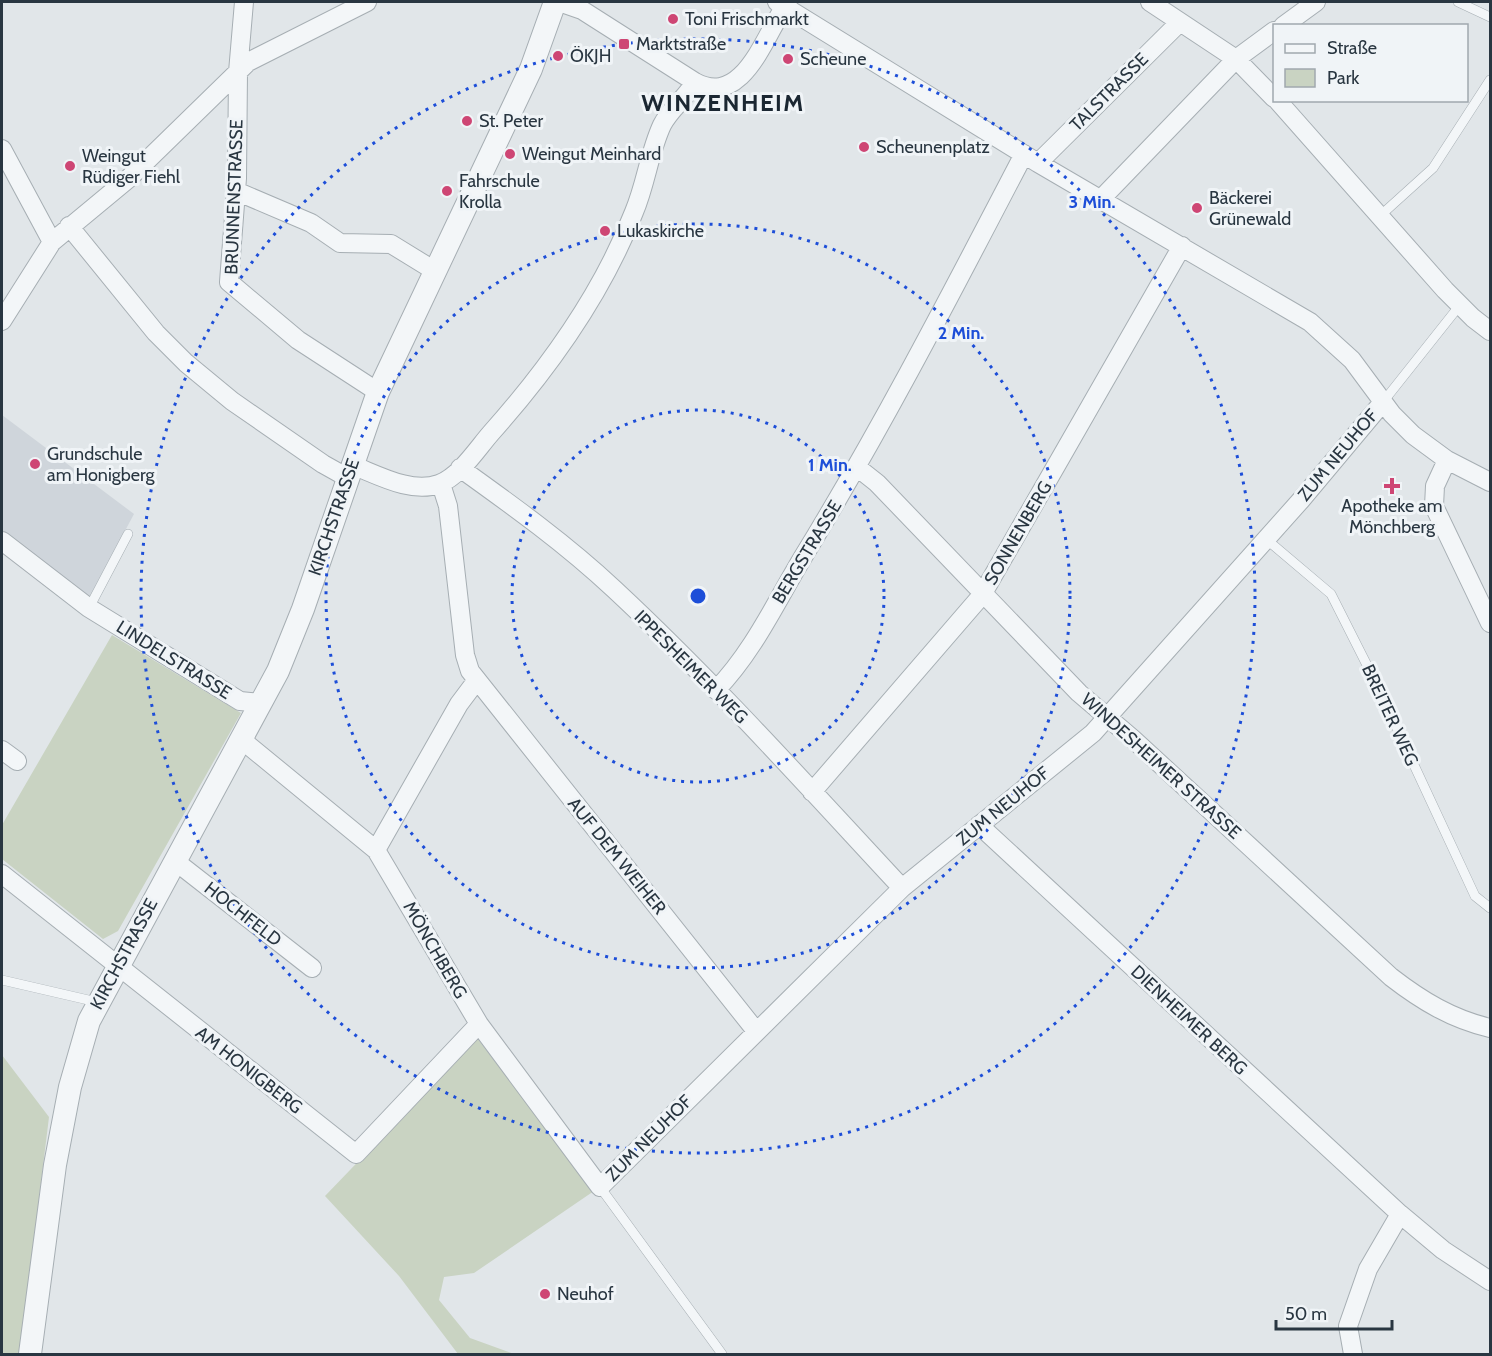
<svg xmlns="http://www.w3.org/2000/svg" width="1492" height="1356" viewBox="0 0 1492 1356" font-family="Cabin,sans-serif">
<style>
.built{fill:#cfd5db}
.green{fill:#c9d3c2}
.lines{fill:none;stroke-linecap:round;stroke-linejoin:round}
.service-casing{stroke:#a6aeb3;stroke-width:10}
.minor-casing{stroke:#a6aeb3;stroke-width:20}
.tertiary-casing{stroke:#a6aeb3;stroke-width:24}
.service{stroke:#f3f6f8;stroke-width:9}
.minor{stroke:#f3f6f8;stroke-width:18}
.tertiary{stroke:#f3f6f8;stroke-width:22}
.ring{fill:none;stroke:#1d4ed8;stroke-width:3;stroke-dasharray:3 6}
.poi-dot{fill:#ce4674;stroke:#f0f4f7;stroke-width:2}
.labels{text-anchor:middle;stroke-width:6;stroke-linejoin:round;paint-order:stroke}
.poi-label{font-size:18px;fill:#293641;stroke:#f0f4f7;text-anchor:start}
.street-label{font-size:18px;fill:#293641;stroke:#f0f4f7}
.district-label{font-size:24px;font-weight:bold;letter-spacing:1.5px;fill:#1b2732;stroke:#f0f4f7}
.centre{fill:#1d4ed8;stroke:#f0f4f7;stroke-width:3}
.ring-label{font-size:18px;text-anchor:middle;font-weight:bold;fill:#1d4ed8;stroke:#f0f4f7;stroke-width:6;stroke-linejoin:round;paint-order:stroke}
</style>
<rect width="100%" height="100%" fill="#e1e6e9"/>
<!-- built -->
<path class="built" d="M2,415l132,99 -45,84 -28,-18 -59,-50z"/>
<!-- green -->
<path class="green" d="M112,635l129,78 -123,218 -15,8 -101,-80v-34z
M477,1038l117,153 -120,82 -30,4 -5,23 31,38 44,16h-56l-59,-78 -74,-80z
M2,1055l47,62 -29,237h-18z"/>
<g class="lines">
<defs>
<path id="service" d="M1458,2l32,15
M1381,215l52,-47 57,-88
M1383,402l77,-97
M1266,539l65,55 43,85 101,217 15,12
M89,608l39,-74
M2,980l95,22
M600,1187l122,167"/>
<path id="minor" d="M244,2l-6,70 -1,106 -8,104 69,58 80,52
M559,2l23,8 113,72c50,27 71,-52 93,-80
M777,2l261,161 272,159 42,38 40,54 21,21 34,25 43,22
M1150,2l86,57 38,39
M1283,26l33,-24
M1277,100l168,190 28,28 17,13
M2,149l50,93
M1038,163l142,-141
M236,191l75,32 29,20 51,1 44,27
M1101,199l135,-140 38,-28
M69,226l87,107 30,30 46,38 91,63 25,14
M2,321l50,-79 76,-63 120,-117 119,-60
M1447,460l-12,26 -1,20 56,117
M352,465c26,10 59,29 87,19 21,-8 38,-35 52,-51 58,-65 111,-139 143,-221 12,-28 15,-59 28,-87 8,-16 24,-27 33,-43
M460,468c53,38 106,76 154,121 101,94 194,198 288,299
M858,468l19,15 202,210 54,46 258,238c31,24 61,42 99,51
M441,484l7,22 17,149 5,16 286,360
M2,541l87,67 151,93 22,2
M716,690c37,-38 60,-88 87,-133 80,-131 150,-267 221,-403
M242,740l134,110 103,174 121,163 302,-299 191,-155 208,-233 82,-98
M2,750l15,11
M812,792l170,-197 200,-349
M979,825l421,389 43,36 47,31
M376,850l83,-146 18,-24
M175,861l137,107
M2,874l354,280 123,-130
M1353,1354l-5,-28 20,-57 32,-55"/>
<path id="tertiary" d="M30,1354l25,-189 15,-78 19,-66 189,-350 25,-62 75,-217 153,-323 24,-67"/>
</defs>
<!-- service casing -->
<use href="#service" class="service-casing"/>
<!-- minor casing -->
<use href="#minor" class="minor-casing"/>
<!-- tertiary casing -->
<use href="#tertiary" class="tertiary-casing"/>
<!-- service -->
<use href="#service" class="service"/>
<!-- minor -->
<use href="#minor" class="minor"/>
<!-- tertiary -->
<use href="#tertiary" class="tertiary"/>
</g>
<!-- distance rings -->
<g class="ring">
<circle cx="698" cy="596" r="186"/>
<circle cx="698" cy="596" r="372"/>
<circle cx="698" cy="596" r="557"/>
</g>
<!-- markers -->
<g class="poi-dot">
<circle cx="673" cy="19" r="6"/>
<rect x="618" y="38" width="12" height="12" rx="3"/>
<circle cx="558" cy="56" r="6"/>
<circle cx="788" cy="59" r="6"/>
<circle cx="467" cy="121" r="6"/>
<circle cx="864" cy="147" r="6"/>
<circle cx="510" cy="154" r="6"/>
<circle cx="70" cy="166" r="6"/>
<circle cx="447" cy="191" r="6"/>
<circle cx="1197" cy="208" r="6"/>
<circle cx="605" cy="231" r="6"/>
<circle cx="35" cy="464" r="6"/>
<path d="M1389 477h6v6h6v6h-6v6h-6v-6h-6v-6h6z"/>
<circle cx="545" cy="1294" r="6"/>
</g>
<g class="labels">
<!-- poi labels -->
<g class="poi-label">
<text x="685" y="25">Toni Frischmarkt</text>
<text x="636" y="50">Marktstraße</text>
<text x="570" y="62">ÖKJH</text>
<text x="800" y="65">Scheune</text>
<text x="479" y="127">St. Peter</text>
<text x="876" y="153">Scheunenplatz</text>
<text x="522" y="160">Weingut Meinhard</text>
<text x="82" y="162">Weingut<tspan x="82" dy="21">Rüdiger Fiehl</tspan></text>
<text x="459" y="187">Fahrschule<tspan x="459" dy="21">Krolla</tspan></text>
<text x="1209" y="204">Bäckerei<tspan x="1209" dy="21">Grünewald</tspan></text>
<text x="617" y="237">Lukaskirche</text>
<text x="47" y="460">Grundschule<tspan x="47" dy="21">am Honigberg</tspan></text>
<text x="1392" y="512" text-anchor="middle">Apotheke am<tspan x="1392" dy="21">Mönchberg</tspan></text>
<text x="557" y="1300">Neuhof</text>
</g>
<!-- street labels -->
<g class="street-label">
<text transform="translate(1109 92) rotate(-45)" y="6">TALSTRASSE</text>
<text transform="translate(234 197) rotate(-88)" y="6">BRUNNENSTRASSE</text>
<text transform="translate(1338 455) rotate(-50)" y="6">ZUM NEUHOF</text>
<text transform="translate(334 517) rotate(-71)" y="6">KIRCHSTRASSE</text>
<text transform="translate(1018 533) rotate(-60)" y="6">SONNENBERG</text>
<text transform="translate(807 552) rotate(-59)" y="6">BERGSTRASSE</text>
<text transform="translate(174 660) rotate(32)" y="6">LINDELSTRASSE</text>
<text transform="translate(691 667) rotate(45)" y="6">IPPESHEIMER WEG</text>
<text transform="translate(1390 715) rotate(65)" y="6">BREITER WEG</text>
<text transform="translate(1161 766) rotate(42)" y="6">WINDESHEIMER STRASSE</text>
<text transform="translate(1003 806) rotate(-39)" y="6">ZUM NEUHOF</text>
<text transform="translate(617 856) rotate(51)" y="6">AUF DEM WEIHER</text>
<text transform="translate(243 914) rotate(38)" y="6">HOCHFELD</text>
<text transform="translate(435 950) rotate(60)" y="6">MÖNCHBERG</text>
<text transform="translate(124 954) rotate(-62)" y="6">KIRCHSTRASSE</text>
<text transform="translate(1189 1020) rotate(43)" y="6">DIENHEIMER BERG</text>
<text transform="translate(249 1070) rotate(38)" y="6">AM HONIGBERG</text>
<text transform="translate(649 1138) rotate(-45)" y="6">ZUM NEUHOF</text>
</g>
<!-- district labels -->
<g class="district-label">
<text x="723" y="111">WINZENHEIM</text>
</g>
</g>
<circle cx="698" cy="596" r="9" class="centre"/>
<g class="ring-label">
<text x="1092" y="208">3 Min.</text>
<text x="961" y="339">2 Min.</text>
<text x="830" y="471">1 Min.</text>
</g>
<!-- border -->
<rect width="1492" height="1356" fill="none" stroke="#293641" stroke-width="6"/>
<!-- legend -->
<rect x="1273" y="24" width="195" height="78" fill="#f0f4f7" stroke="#a0a8ae" stroke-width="1.5"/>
<rect x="1285" y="44" width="30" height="9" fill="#f3f6f8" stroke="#a0a8ae" stroke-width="1.5"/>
<text x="1327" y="54" font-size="18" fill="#293641">Straße</text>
<rect x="1285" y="69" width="30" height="18" fill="#c9d3c2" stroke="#a0a8ae" stroke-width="1.5"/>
<text x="1327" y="84" font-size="18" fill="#293641">Park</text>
<!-- scale -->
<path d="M1276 1320v9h116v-9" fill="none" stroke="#293641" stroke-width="3"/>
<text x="1285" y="1320" font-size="18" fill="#293641" stroke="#f0f4f7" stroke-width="4.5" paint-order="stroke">50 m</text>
</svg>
